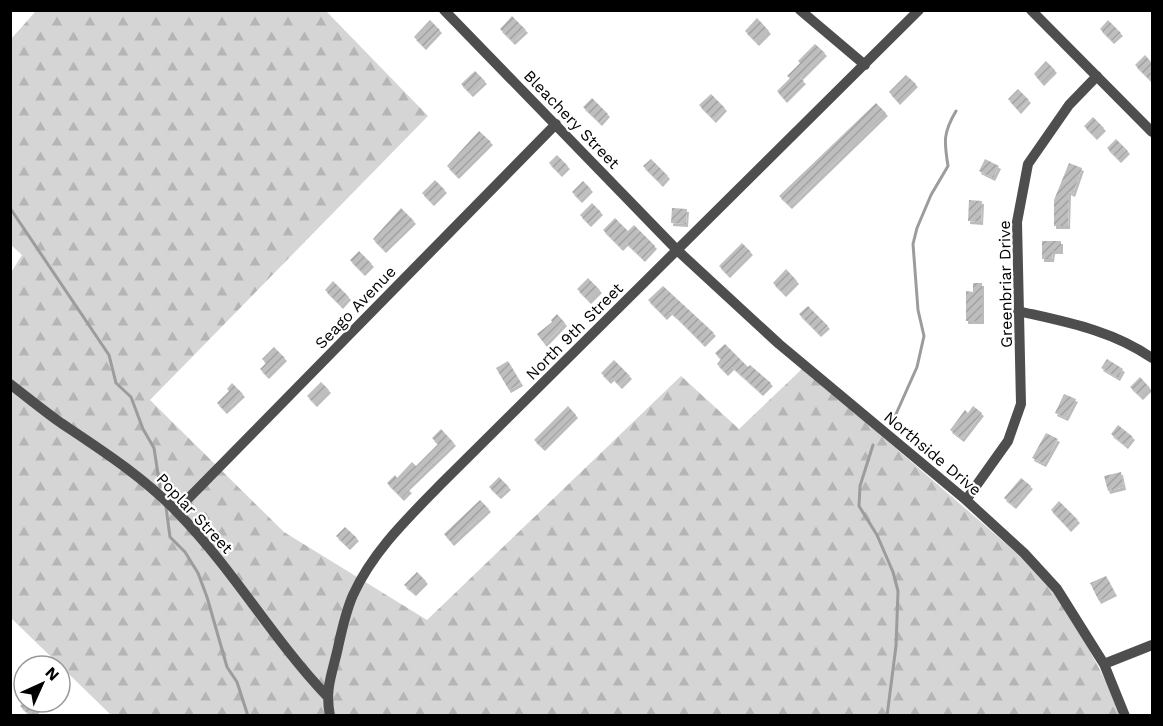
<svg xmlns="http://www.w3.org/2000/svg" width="1163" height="726" viewBox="0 0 1163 726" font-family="'Work Sans',sans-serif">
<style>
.forest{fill:url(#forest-firs)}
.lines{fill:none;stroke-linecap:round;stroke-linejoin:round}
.stream{stroke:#9c9c9c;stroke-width:3}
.building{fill:url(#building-hatch);filter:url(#shadow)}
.minor{stroke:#4e4e4e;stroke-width:10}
.labels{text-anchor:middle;stroke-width:4.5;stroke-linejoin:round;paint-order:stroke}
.street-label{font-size:16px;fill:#000;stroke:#fff}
</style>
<defs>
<pattern id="forest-firs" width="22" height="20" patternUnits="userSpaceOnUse" patternTransform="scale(1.5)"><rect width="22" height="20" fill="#d5d5d5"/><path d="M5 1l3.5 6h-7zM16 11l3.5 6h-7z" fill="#b5b5b5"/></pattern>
<pattern id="building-hatch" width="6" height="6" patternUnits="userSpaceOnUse" patternTransform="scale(1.5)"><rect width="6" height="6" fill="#bebebe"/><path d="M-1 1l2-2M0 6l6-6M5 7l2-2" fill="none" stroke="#a2a2a2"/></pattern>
<filter id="shadow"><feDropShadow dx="2" dy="3" stdDeviation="0" flood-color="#0004"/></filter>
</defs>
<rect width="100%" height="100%" fill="#fff"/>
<!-- forest -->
<path class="forest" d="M36,11h290l102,105 -278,284 134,132 143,88 254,-244 58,53 64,-61 253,219 45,85 21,43h-1011l-100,-97 -1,-344 12,-19 -11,-10v-206z"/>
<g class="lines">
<!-- stream -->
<path class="stream" d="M10,208l99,147 7,28 15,14 12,32 11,19 6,39
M892,423l25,-56 7,-31 -6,-26 -5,-66 4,-16 14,-33 17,-29c-4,-25 -5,-33 8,-55
M873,445l-13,41 -1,20 18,29 16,37 5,19 -2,55 -9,70
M166,507l4,30 15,15 13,21 9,24 20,70 10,15 11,34"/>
</g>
<!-- building -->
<path class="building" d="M512,16l14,14 -13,12 -13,-13z
M757,18l12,13 -12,12 -12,-12z
M430,20l10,10 -16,17 -10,-10z
M1108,20l13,13 -9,8 -12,-12z
M815,44l10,9 -25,25 4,3 -19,19 -8,-9 13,-13 -3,-2 13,-13 -2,-2z
M1145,55l7,8v19l-17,-17z
M1046,61l9,9 -13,13 -8,-9z
M475,71l10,10 -14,13 -10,-10z
M906,75l10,9 -18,18 -9,-10z
M1018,89l11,11 -10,11 -11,-12z
M711,94l14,14 -11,12 -15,-15z
M592,98l16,16 -8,9 -17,-16z
M876,103l10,10 -96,93 -11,-10z
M1093,117l11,11 -9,9 -11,-11z
M479,131l12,11 -34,34 -10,-10z
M1116,139l12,12 -9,9 -12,-12z
M557,155l11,11 -8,8 -11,-11z
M651,159l17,17 -7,8 -18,-18z
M985,159l14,7 -6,12 -14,-7z
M1069,163l13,5 -9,26 -4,-2 -1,34h-14v-26z
M435,180l10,10 -13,13 -10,-10z
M583,181l8,8 -11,11 -8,-8z
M969,200l13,1 -1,21 -13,-1z
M592,203l9,9 -12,12 -9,-9z
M401,208l13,13 -30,29 -11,-11z
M672,208l15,1 -1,15 -15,-1z
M615,218l13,13 6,-6 21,21 -12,13 -17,-16 -5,5 -18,-18z
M1042,241h19v10h-8l-1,8h-10z
M742,243l9,9 -23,23 -9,-9z
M359,251l13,13 -9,9 -13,-13z
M786,269l11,12 -13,13 -11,-11z
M588,278l12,12 -11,11 -12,-12z
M333,281l16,16 -8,9 -16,-16z
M973,283h9v38h-16v-30l7,1z
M663,286l51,47 -11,11 -27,-27 -6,-5 -5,5 -17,-17z
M808,306l20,20 -9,8 -20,-20z
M557,314l8,9 -20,21 -8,-10 15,-12 -1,-2z
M725,344l23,23 2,-2 21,18 -10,10 -29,-26 -6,6 -9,-9 4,-5 -6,-6z
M274,347l11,11 -18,18 -7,-7 6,-6 -4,-4z
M1107,359l16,10 -5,9 -17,-10z
M614,360l16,16 -10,10 -8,-8 -3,3 -8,-8z
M508,361l13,22 -12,7 -13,-22z
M1140,377l10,11 -9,9 -11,-10z
M321,382l8,8 -14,14 -8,-8z
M232,383l11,11 -18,17 -8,-8 12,-12 -2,-2z
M1064,394l12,5 -10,19 -11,-5z
M568,406l8,9 -33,33 -9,-8z
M973,406l9,7 -20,26 -12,-9 15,-20 3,3z
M1118,425l15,12 -7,9 -15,-12z
M441,429l13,14 -47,45 3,2 -8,8 -15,-15 8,-8 2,3 15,-16 4,4 22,-22 -6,-6z
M1046,433l12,6 -14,25 -12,-6z
M1121,472l3,15 -16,4 -4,-15z
M499,477l10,10 -10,9 -10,-9z
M1021,478l10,8 -17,20 -10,-8z
M480,500l9,9 -37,34 -8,-9z
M1059,501l19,19 -9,9 -18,-19z
M345,527l12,11 -9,9 -12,-11z
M417,572l9,9 -12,12 -10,-8z
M1106,576l9,17 -16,8 -9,-18z
M24,702h21l-14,14 -11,-10z"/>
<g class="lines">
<!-- minor -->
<path class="minor" d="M444,10l233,240 102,94 187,156 58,53 33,36 47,75 21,52
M800,10l65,55
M1031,10l121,122
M1018,311c48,11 94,19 134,47
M10,384c17,13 34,27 51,39 42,28 84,55 119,92 54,56 93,124 146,180
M966,500l42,-59 13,-37 -4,-182 11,-58 41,-59 28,-29
M176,511l380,-387
M1104,664l48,-19
M330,716c-5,-26 1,-39 7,-64 4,-18 8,-39 16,-57 20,-44 55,-77 88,-111l478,-474"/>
</g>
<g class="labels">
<!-- street labels -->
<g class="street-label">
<text transform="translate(572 119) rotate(46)" y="6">Bleachery Street</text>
<text transform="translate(1005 284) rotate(-91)" y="6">Greenbriar Drive</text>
<text transform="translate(355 307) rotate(-46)" y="6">Seago Avenue</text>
<text transform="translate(574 331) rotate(-45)" y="6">North 9th Street</text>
<text transform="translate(933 453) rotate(40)" y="6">Northside Drive</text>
<text transform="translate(195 513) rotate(47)" y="6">Poplar Street</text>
</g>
</g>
<!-- border -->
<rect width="1163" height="726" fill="none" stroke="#000000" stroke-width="24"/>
<!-- north arrow -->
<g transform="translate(42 684) rotate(45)"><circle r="28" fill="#ffffff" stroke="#999999" stroke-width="1.5"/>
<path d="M0-4.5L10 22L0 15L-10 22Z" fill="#000000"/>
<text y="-9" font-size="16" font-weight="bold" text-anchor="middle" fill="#000000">N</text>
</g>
</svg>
